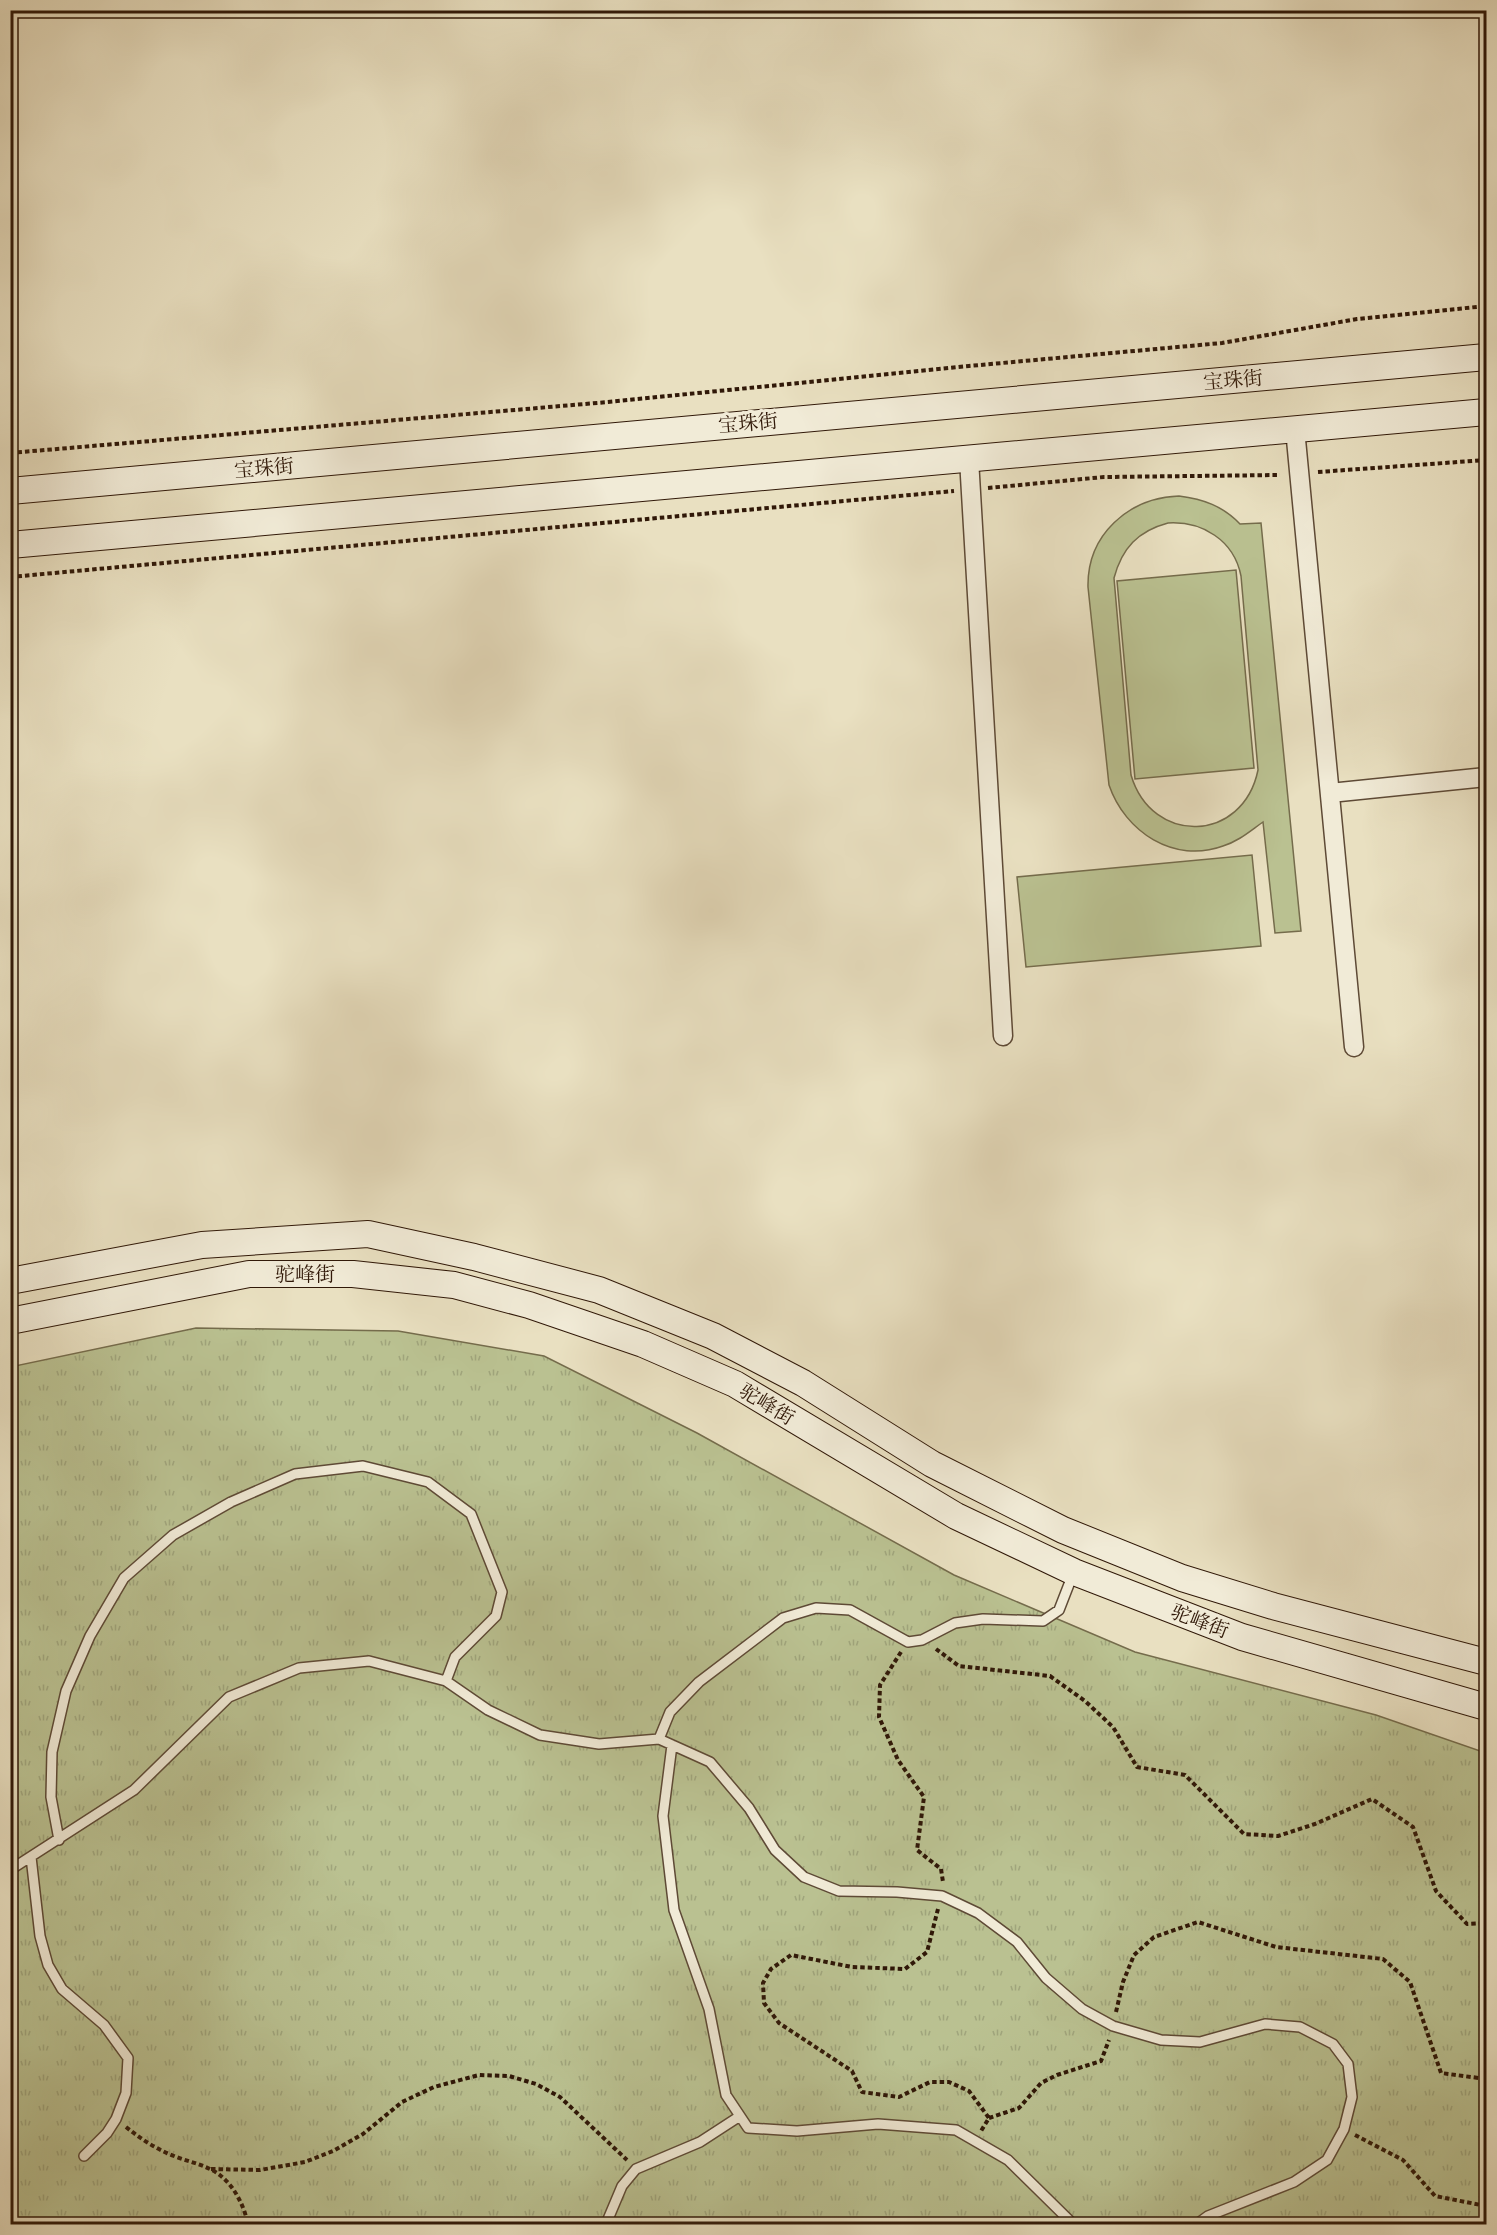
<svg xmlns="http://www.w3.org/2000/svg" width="1497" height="2235" viewBox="0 0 1497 2235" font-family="Cardo,'Noto Serif SC',serif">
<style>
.park{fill:url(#park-tufts);stroke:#756c4c;stroke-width:1.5}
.pitch{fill:#bac191;stroke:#756c4c;stroke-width:1.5;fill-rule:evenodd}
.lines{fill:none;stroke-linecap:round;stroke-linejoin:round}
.lane-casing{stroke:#5e4a36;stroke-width:12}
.street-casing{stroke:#5e4a36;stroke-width:21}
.secondary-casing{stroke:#301808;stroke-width:28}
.path{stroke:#301808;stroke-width:4;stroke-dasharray:4.5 3;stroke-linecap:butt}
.lane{stroke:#f1ebd7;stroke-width:9}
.street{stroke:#f1ebd7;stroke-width:18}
.secondary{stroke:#f1ebd7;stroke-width:26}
.labels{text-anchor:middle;stroke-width:6;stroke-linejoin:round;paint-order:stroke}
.street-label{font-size:20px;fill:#301808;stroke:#f1ebd7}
</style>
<defs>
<pattern id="park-tufts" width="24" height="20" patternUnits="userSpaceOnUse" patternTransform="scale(1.5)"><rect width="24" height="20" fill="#bac191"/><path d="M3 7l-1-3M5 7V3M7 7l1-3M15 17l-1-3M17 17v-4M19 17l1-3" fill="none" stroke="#a0a57c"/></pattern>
</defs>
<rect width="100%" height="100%" fill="#e9e0c1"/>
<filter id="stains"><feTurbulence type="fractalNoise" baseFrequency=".00333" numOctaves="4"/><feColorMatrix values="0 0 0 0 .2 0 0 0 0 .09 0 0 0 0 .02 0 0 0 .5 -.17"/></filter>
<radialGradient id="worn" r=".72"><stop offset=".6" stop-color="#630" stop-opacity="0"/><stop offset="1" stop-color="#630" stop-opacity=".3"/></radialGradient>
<!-- park -->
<path class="park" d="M196,1328l202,3 146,25 153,77 257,142 181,77 241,63 110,38v471h-1475l-1,-857z"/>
<!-- pitch -->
<path class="pitch" d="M1179,496c24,3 44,10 61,28l21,-1 40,408 -26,2 -12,-111c-13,9 -24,19 -40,24 -49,18 -98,-14 -114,-61l-21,-198c-1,-52 40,-89 91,-91zM1168,523c34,-2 66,17 73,53l17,194c-15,73 -106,76 -127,5l-17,-197c8,-30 24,-47 54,-55z
M1236,570l18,198 -119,11 -18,-198z
M1252,855l9,91 -235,21 -9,-90z"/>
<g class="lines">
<defs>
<path id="lane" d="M659,1739l51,23 39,46 26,42 29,27 35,14 58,1 45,4 36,17 39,29 29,36 36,31 31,17 48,14 39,2 65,-18 35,3 33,17 15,20 4,33 -8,32 -17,31 -33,22 -86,34 -11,8
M672,1745l-9,71 11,94 35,99 17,86 22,33 49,3 81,-7 78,6 52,30 65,64
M59,1840l-8,-43 1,-45 14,-61 24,-55 34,-58 49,-43 58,-33 64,-28 68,-8 65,16 43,32 31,78 -6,24 -41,41 -9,24
M31,1857l9,79 8,29 14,24 42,36 24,33 -2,35 -10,26 -9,14 -23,23
M10,1870l124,-80 95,-93 70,-29 70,-7 77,20 42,29 52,25 59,9 60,-5 11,-27 29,-30 84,-64 33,-10 34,2 58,32 14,-2 33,-17 28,-4 60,2 16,-11 14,-36
M606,2224l16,-38 14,-17 64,-27 40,-26"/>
<path id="street" d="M1295,429l59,618
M969,459l34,577
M1330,793l156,-16"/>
<path id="secondary" d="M10,491l1476,-134
M10,545l1476,-133
M10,1281l192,-36 166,-11 106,23 125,33 114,46 90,47 129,81 131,66 119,48 91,28 213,56
M10,1321l239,-47h104l101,11 75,20 114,39 92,40 221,132 118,56 168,65 244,70"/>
</defs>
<!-- lane casing -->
<use href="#lane" class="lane-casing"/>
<!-- street casing -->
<use href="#street" class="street-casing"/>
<!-- secondary casing -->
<use href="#secondary" class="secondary-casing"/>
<!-- path -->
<path class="path" d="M10,453l598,-51 361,-36 253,-23 135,-24 129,-13
M1318,472l168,-12
M988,488l116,-11 176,-2
M10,577l944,-86
M936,1649l23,17 91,10 35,25 28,26 24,40 48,8 59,59 34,2 37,-12 57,-25 41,28 23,64 31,33 19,-1
M901,1652l-21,33 -1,32 19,43 26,37 -7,53 24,19 2,13
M938,1909l-11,43 -22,17 -53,-2 -61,-12 -20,14 -8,14 1,20 15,20 73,48 10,21 37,5 31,-15h19l20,9 20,27 -8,13
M1116,2012l7,-30 11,-27 20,-18 44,-15 78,25 107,12 27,23 31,91 45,6
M989,2118l30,-10 22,-25 16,-8 44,-14 8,-21
M126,2127c15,12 30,22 48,29 12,5 24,7 36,13 21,10 33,33 38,55
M1355,2135l48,25 32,36 51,10
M211,2169l49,1 45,-8 28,-11 30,-17 39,-32 32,-15 45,-12 30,1 27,8 24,13 67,63"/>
<!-- lane -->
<use href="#lane" class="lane"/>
<!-- street -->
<use href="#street" class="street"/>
<!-- secondary -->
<use href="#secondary" class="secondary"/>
</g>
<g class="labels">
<!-- street labels -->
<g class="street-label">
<text transform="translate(1233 380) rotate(-5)" y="7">宝珠街</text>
<text transform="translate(748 423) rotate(-5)" y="7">宝珠街</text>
<text transform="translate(264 468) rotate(-5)" y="7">宝珠街</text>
<text x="305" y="1281">驼峰街</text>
<text transform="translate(767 1404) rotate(31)" y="7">驼峰街</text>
<text transform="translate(1200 1621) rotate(21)" y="7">驼峰街</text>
</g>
</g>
<!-- margin -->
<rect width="1497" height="2235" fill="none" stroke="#e9e0c1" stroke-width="36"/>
<rect x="12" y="12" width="1473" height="2211" fill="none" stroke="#301808" stroke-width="3"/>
<rect x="18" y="18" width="1461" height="2199" fill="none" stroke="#301808" stroke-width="1.5"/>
<rect width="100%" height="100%" filter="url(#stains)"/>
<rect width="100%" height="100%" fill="url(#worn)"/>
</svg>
